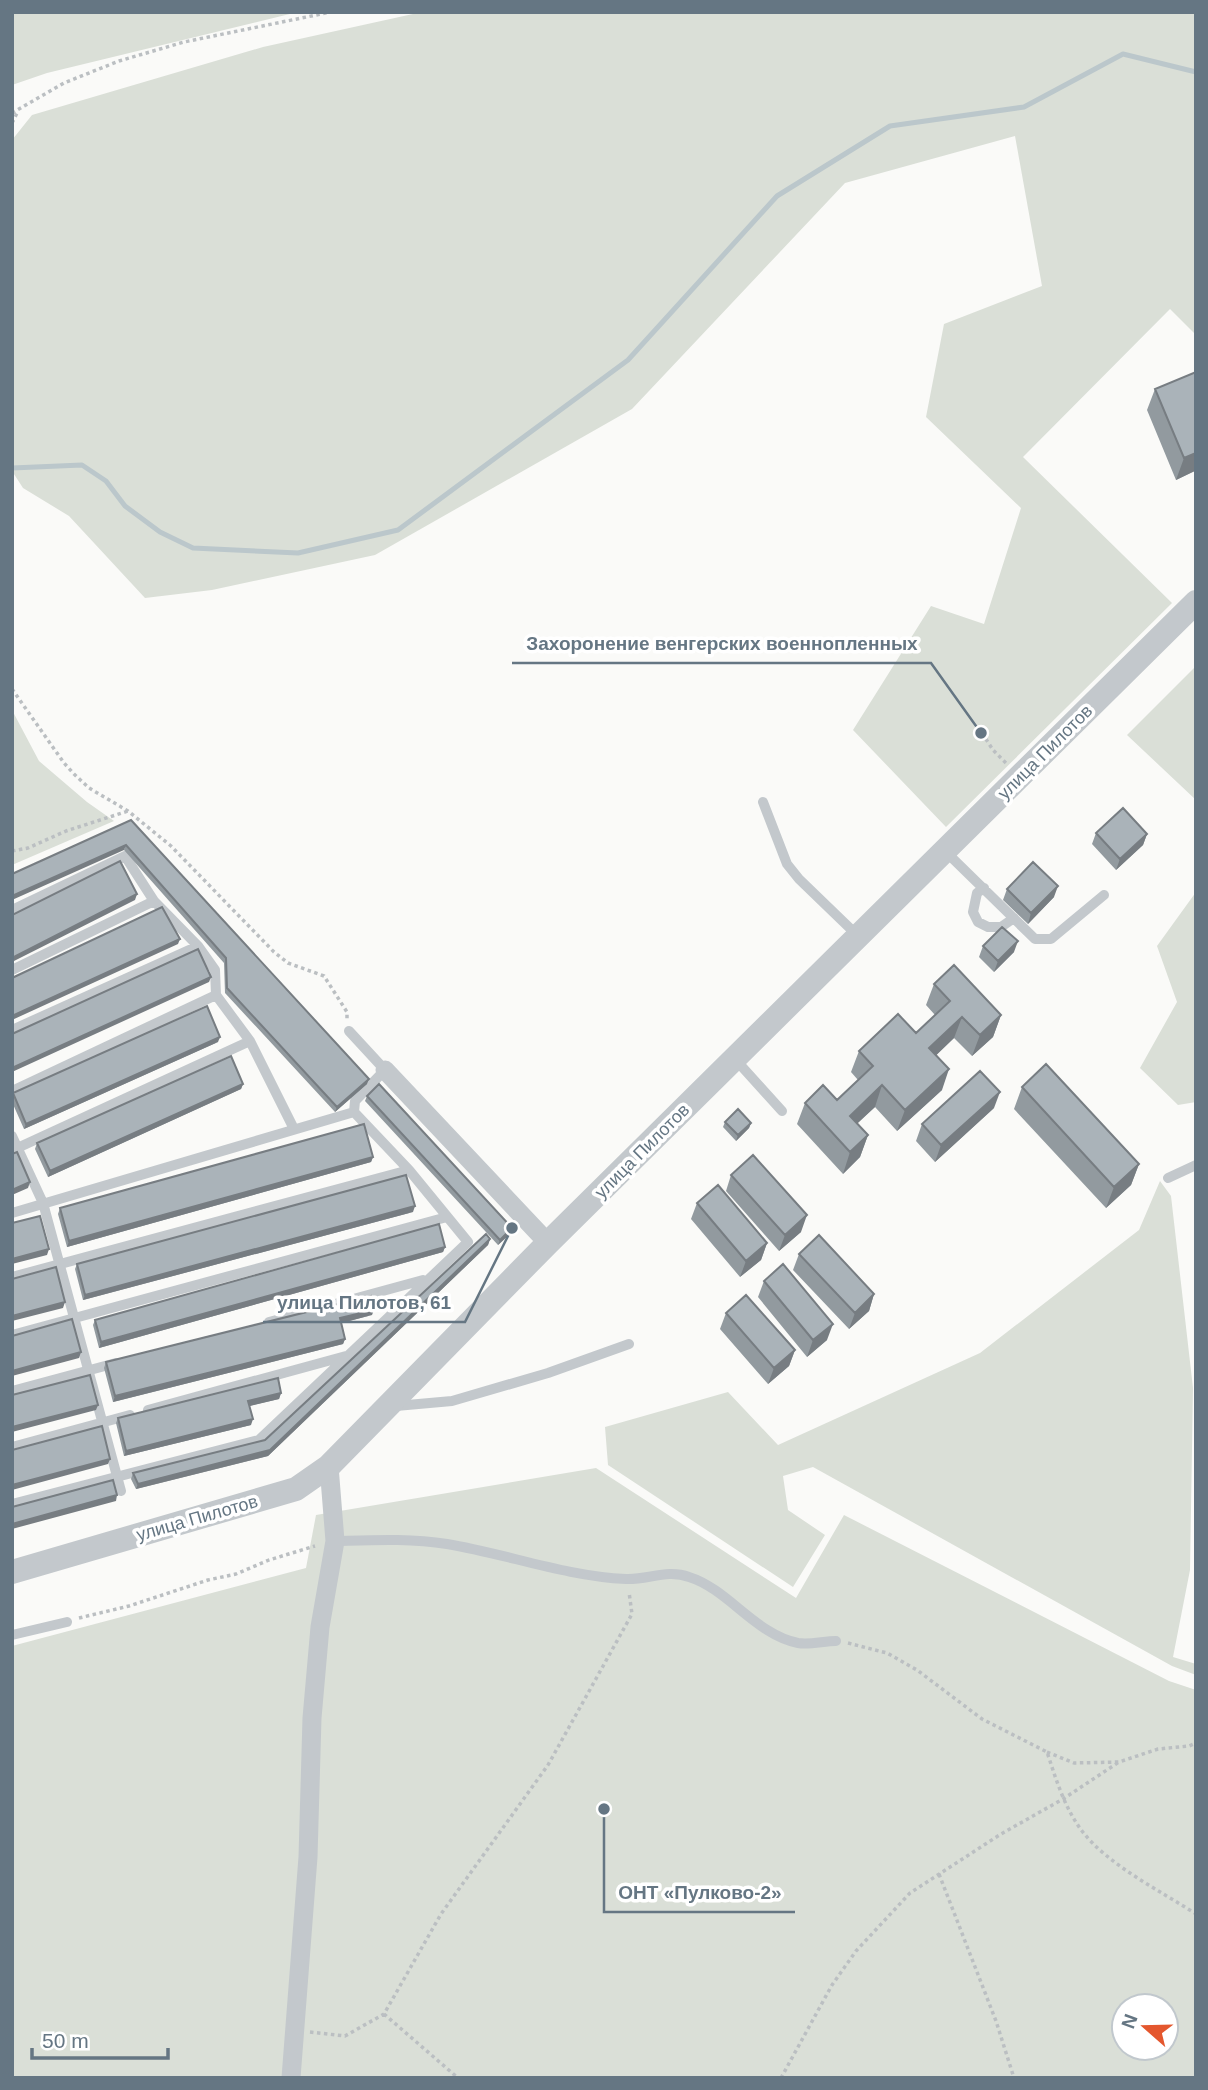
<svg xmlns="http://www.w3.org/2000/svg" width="1208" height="2090" viewBox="0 0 1208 2090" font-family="Helvetica,sans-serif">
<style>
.green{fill:#dadfd7;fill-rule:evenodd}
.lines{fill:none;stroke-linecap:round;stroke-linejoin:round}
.stream{stroke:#bbc7cb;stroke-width:5}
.path{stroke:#bbbfc2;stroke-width:3.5;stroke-dasharray:3.5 3.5;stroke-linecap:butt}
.service{stroke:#c3c8cc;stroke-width:10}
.minor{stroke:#c3c8cc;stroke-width:19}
.tertiary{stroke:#c3c8cc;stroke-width:24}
.wall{fill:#929a9f}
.shaded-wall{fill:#777d82}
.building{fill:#aab3b9;stroke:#777d82;stroke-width:2}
.labels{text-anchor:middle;stroke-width:7;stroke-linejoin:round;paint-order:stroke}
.street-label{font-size:18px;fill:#657683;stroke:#fff}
.leader{fill:none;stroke:#657683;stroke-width:2.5}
.callout-dot{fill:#657683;stroke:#fff;stroke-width:2.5}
.callout-label{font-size:19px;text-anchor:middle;font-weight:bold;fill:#657683;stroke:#fff;stroke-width:7;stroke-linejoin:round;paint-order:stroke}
</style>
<rect width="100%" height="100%" fill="#fafaf8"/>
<!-- green -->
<path class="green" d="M12,12h286l-251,61 -35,12z
M422,12h774v323l-26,-26 -147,148 149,146 -226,224 -93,-97 78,-124 53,18 37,-116 -95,-91 18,-93 98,-38 -27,-150 -170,47 -213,226 -257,146 -163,35 -67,8 -76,-82 -46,-28 -11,-17v-331l20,-25 231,-68z
M1196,666v134l-69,-65z
M12,710l27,51 48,41 27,19 -102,44z
M1196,892v210l-18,3 -38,-37 37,-66 -20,-56z
M1160,1181l11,15 22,192 -3,182 -17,87 23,7v11l-24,-9 -359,-199 -30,9 5,34 37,25 -32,52 -185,-122 -3,-38 123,-35 50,53 202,-92 159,-123z
M596,1468l200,130 48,-83 325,166 27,9v388h-1184v-432l294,-78 10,-53zM1124,2006h42v42h-42z"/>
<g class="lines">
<!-- stream -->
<path class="stream" d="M12,468l70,-3 24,16 19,25 35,26 33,16 105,5 100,-23 230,-170 149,-164 113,-70 134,-19 99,-53 73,18"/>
<!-- path -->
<path class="path" d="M12,113l52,-30 55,-22 65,-19 147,-30
M12,123l6,-12
M12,689l52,74 10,11 15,14 39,23 43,35 103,106 14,11 36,13 23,36v8
M982,733l11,17 13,13
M12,851l16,-3 38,-17 62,-20
M79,1618l50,-12 79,-26 28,-6 33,-14 46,-14
M848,1643l39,10 30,17 65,49 65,33c9,27 17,55 35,79 26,34 77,59 114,83
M1047,1752l27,11 45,-1 39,-13 31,-3 7,-3
M939,1874l57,147 18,57
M384,2014l74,64
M310,2032l35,4 39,-22 57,-100 107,-149 84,-151 -3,-22
M781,2078l51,-93 24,-34 54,-58 91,-59 62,-35 56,-37"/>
<!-- service -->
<path class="service" d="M763,802l24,62 12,15 59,57
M945,851l90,88h16l53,-44
M984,888l-7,5 -4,19 5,10 10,5h13l13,-9
M12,910l113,-54 29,45 44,45 17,24 1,25 34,46 44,88
M12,970l142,-69
M12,1030l186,-84
M349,1031l36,39 -30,31 -1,11
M735,1059l47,52
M12,1091l204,-96
M12,1136l31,67 78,288
M13,1150l237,-109
M1168,1178l28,-13
M12,1213l342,-101 55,58 59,72 -209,198 -247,64
M12,1277l397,-107
M269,1322l154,-42
M12,1335l435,-118
M12,1391l104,-28
M396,1406l56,-5 96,-28 81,-29
M148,1410l198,-54
M12,1447l118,-32
M335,1541c38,-1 75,-3 112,3 60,10 118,32 179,35 22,1 41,-10 63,-2 39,12 67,58 109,66 12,2 26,-2 38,-2
M12,1635l55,-13"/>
<!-- minor -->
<path class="minor" d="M385,1070l163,173
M291,2078l17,-221 4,-139 8,-91 15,-86 -6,-75"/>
<!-- tertiary -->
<path class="tertiary" d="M12,1572l284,-83 33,-23 219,-223 648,-641"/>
</g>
<!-- wall -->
<path class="wall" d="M1196,372v98l-20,10 -29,-70 8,-21z
M131,820l236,264 -32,28 -110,-119 -1,-30 -100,-113z
M1096,833l51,1 -4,11 -27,25 -24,-26z
M1007,889l47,8 -26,27 -25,-24z
M983,946l31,6 -20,20 -15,-15z
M934,984l67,31 -8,22 -21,19 -18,-18 -18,17 6,35 -45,41 -22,-24 -18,16 11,12 -8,22 -17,17 -46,-50 8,-21 32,-3 21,-20 -7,-8 8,-21 57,-18 19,-18 -9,-10z
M218,1042l-194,87 -12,-27 1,-9z
M243,1084l-2,5 -193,88 -13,-28 2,-6z
M1022,1087l117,77 -8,21 -25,23 -92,-99z
M367,1096l143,138 -12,11 -133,-144z
M994,1108l-59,54 -19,-21 6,-17z
M725,1122l26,1 -2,5 -13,13 -13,-14z
M373,1157l-2,5 -304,85 -9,-33 2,-6z
M731,1175l70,57 -22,19 -53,-60z
M697,1203l70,40 -6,17 -21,17 -49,-58z
M413,1212l-330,88 -8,-31 2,-5z
M490,1239l-2,6 -220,211 -132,33 -5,-10 2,-6 132,-33z
M445,1247l-2,5 -344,96 -6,-23 2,-5z
M799,1254l75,40 -5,17 -20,18 -56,-59z
M764,1281l63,59 -20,17 -49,-60z
M726,1313l69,37 -6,16 -21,18 -48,-55z
M372,1315l-31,8 4,16 -2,5 -230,58 -9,-34 2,-6z
M281,1393l-2,6 -30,7 2,19 -127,31 -8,-33 2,-5z"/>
<!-- shaded-wall -->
<path class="shaded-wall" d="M1196,453l-1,18 -19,9 8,-22z
M1147,834l-4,11 -27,25 4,-11z
M126,845l-2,5 -112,50v-4z
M1058,886l-4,11 -26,27 3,-11z
M137,894l-2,6 -123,62v-4z
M180,939l-2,5 -166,76v-4z
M1018,941l-4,11 -20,20 4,-11z
M211,977l-2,5 -197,90v-4z
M1001,1015l-8,22 -21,19 8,-21z
M962,1017l-8,21 -32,31 7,-21z
M220,1037l-2,5 -194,87 2,-5z
M949,1069l-7,21 -45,41 8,-21z
M369,1079l-2,5 -32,28 2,-5z
M243,1084l-2,5 -193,88 2,-6z
M882,1085l-7,22 -32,30 7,-21z
M1000,1092l-6,16 -59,54 6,-17z
M751,1123l-2,5 -13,13 2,-6z
M868,1135l-8,22 -17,17 7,-22z
M373,1157l-2,5 -304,85 2,-6z
M1139,1164l-8,21 -25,23 8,-21z
M30,1182l-2,6 -16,7v-5z
M415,1206l-2,6 -330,88 2,-5z
M807,1215l-6,17 -22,19 6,-16z
M512,1228l-2,6 -12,11 2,-5z
M490,1239l-2,6 -220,211 -132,33 2,-5 132,-34z
M767,1243l-6,17 -21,17 6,-16z
M445,1247l-2,5 -344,96 2,-6z
M49,1249l-2,6 -35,9v-5z
M874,1294l-5,17 -20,18 6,-16z
M65,1302l-2,6 -51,13v-5z
M374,1310l-2,5 -34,9 2,-6z
M833,1324l-6,16 -20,17 6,-17z
M345,1339l-2,5 -230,58 2,-6z
M795,1350l-6,16 -21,18 6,-16z
M81,1352l-2,6 -67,18v-5z
M281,1393l-2,6 -33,8 2,-6z
M98,1405l-2,5 -84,22v-5z
M253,1419l-2,6 -127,31 2,-5z
M110,1459l-2,5 -96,26v-5z
M117,1495l-1,6 -104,28v-5z"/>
<!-- building -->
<path class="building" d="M1196,372v81l-12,5 -29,-69z
M1123,808l24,26 -27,25 -24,-26z
M131,820l238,259 -32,28 -110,-119 -1,-30 -100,-113 -114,51v-22z
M120,861l17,33 -125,64v-43z
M1033,862l25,24 -27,27 -24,-24z
M162,907l18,32 -168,77v-38z
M1002,927l16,14 -20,20 -15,-15z
M198,949l13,28 -199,91v-34z
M954,965l47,50 -21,20 -18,-18 -33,31 20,21 -44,41 -23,-25 -32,31 18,19 -18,17 -45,-49 18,-18 14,15 36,-34 -14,-15 39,-37 18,19 34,-32 -16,-17z
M207,1006l13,31 -194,87 -13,-31z
M231,1056l12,28 -193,87 -13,-28z
M1046,1064l93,100 -25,23 -92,-100z
M980,1071l20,21 -59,53 -19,-21z
M379,1084l133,144 -12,12 -133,-144z
M738,1109l13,14 -13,12 -13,-13z
M364,1124l9,33 -304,84 -9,-33z
M17,1152l13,30 -18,8v-36z
M753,1155l54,60 -22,20 -54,-60z
M406,1175l9,31 -330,89 -8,-31z
M718,1185l49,58 -21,18 -49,-58z
M40,1216l9,33 -37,10v-36z
M439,1224l6,23 -344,95 -6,-22z
M486,1234l4,5 -220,211 -132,34 -5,-11 132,-33z
M819,1235l55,59 -19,19 -56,-59z
M783,1264l50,60 -20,16 -49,-59z
M56,1267l9,35 -53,14v-37z
M746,1295l49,55 -21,18 -48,-55z
M371,1296l3,14 -34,8 5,21 -230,57 -9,-34z
M72,1319l9,33 -69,19v-35z
M90,1375l8,30 -86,22v-32z
M278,1378l3,15 -33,8 5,18 -127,32 -8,-33z
M102,1426l8,33 -98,26v-35z
M113,1480l4,15 -105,29v-17z"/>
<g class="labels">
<!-- street labels -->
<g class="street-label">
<text transform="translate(1045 752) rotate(-45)" y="6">улица Пилотов</text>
<text transform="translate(642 1151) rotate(-45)" y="6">улица Пилотов</text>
<text transform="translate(197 1518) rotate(-16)" y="6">улица Пилотов</text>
</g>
</g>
<!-- callouts -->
<path class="leader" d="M981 733L931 663H512M512 1228L465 1322H263M604 1809L604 1912H795"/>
<g class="callout-dot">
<circle cx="981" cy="733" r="7"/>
<circle cx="512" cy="1228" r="7"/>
<circle cx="604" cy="1809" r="7"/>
</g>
<g class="callout-label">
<text x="722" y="650">Захоронение венгерских военнопленных</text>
<text x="364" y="1309">улица Пилотов, 61</text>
<text x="700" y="1899">ОНТ «Пулково-2»</text>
</g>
<!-- border -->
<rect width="1208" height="2090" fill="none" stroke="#657683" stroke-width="28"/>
<!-- north arrow -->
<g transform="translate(1145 2027) rotate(290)"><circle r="33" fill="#ffffff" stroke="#c1c8cd" stroke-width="2"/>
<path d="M0-5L12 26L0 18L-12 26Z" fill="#e4572e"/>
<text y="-10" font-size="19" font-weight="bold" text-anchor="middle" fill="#657683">N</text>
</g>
<!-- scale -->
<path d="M32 2048v10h136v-10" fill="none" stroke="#657683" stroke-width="3.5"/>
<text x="42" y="2048" font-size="21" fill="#657683" stroke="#ffffff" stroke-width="5" paint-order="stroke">50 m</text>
</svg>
